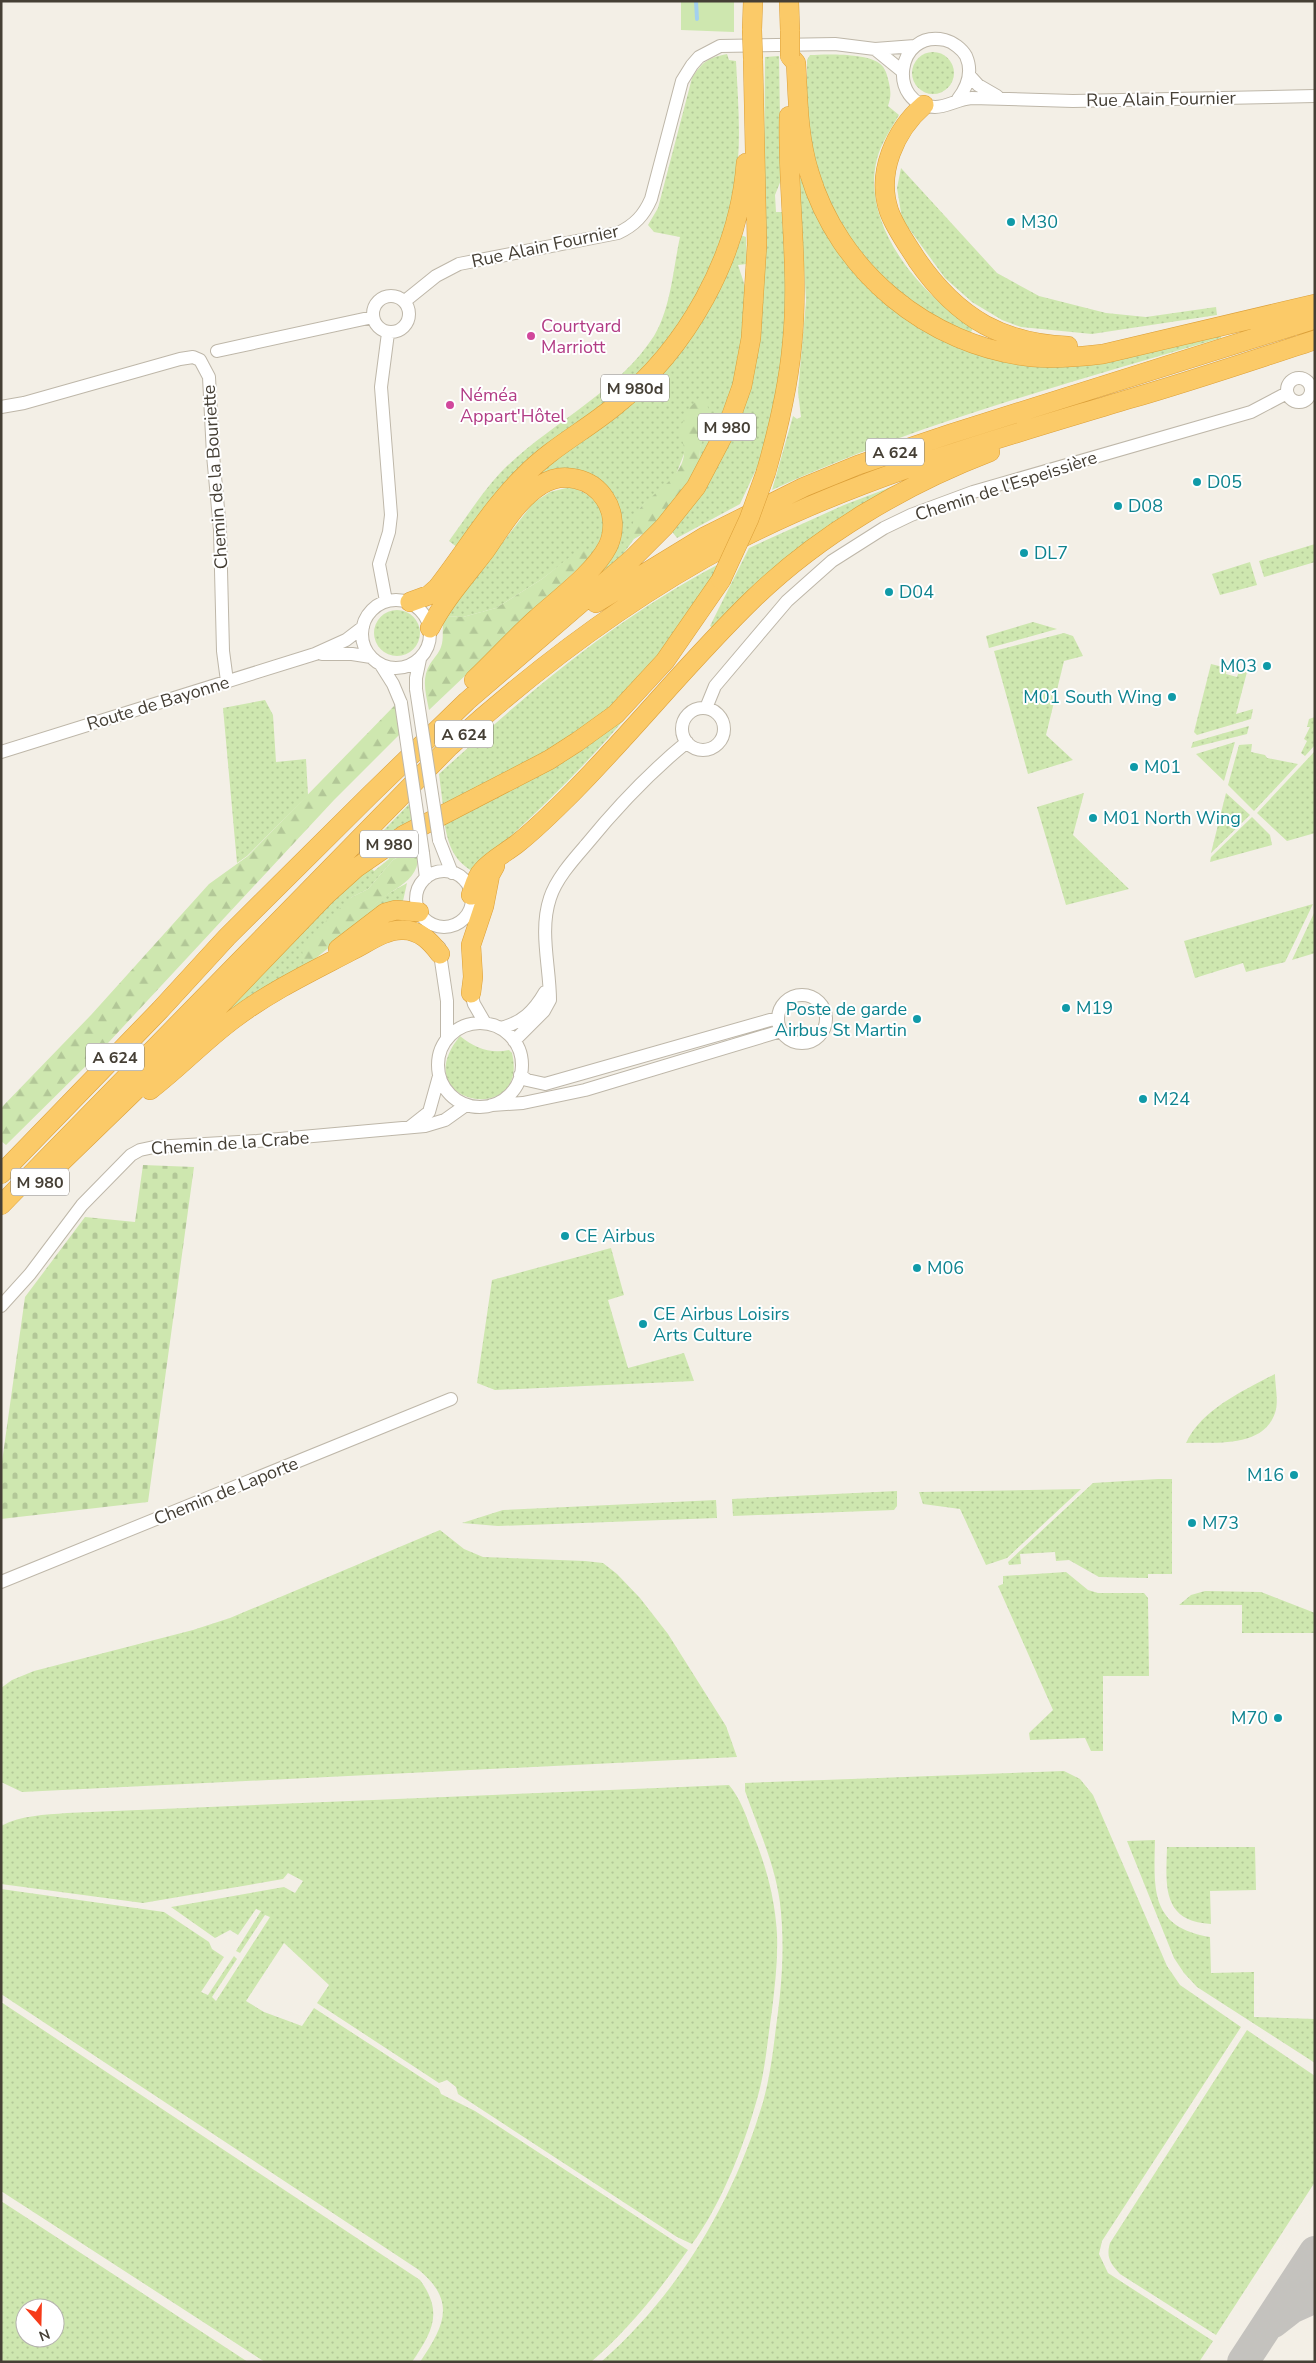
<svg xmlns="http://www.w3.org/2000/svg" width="1316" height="2363" viewBox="0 0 1316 2363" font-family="'Nunito Sans',sans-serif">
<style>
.grass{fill:url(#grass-dots);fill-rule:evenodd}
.forest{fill:url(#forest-firs)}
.cemetery{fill:url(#cemetery-stones)}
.green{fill:#cee7af}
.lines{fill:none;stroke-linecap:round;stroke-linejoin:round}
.stream{stroke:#a3d0ef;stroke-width:4}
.taxiway{stroke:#c4c2be;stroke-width:32}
.minor-casing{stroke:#beb7a9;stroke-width:14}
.highway-casing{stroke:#db9f38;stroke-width:20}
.minor{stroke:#fff;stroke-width:12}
.highway{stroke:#fbca68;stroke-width:19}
.minor-bridge-casing{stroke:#beb7a9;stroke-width:14;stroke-linecap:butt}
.highway-bridge-casing{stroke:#db9f38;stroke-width:20;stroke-linecap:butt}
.minor-bridge{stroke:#fff;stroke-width:12}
.highway-bridge{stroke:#fbca68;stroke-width:19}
.culture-dot{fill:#0f9aa8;stroke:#fff;stroke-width:2}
.hotel-dot{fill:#d1479c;stroke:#fff;stroke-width:2}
.labels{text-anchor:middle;stroke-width:4;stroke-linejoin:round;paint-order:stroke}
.shield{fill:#fff;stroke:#7d7972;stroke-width:1}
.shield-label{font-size:16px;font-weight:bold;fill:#453f35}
.street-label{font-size:18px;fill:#453f35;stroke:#fff}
.culture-label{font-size:18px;fill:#0d838f;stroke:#fff;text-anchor:start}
.hotel-label{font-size:18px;fill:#b23c85;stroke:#fff;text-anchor:start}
</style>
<defs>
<pattern id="grass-dots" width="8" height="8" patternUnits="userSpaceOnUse" patternTransform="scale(1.25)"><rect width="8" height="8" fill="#cee7af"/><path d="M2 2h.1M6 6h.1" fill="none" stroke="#b2c797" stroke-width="1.8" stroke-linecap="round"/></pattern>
<pattern id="forest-firs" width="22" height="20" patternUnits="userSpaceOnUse" patternTransform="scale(1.25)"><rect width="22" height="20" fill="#cee7af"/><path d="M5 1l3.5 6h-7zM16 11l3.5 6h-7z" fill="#b2c797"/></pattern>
<pattern id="cemetery-stones" width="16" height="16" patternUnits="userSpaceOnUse" patternTransform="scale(1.25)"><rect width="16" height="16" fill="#cee7af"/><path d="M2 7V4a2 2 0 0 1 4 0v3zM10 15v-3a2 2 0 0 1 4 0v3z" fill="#b2c797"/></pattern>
</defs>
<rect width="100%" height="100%" fill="#f3efe6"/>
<!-- grass -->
<path class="grass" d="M912 73a21 21 0 1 1 42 0a21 21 0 1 1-42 0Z
M727,54l2,6 7,1c2,41 6,83 -1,124 -17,114 -81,175 -159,250 -39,38 -79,76 -118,113l-9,-7c16,-22 36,-53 55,-72 48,-47 113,-76 150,-133 17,-28 19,-67 26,-99l-26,-5 -6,-7 10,-17 34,-130c11,-17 16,-20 35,-24z
M810,55c16,-1 56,-2 69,8 7,5 8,12 10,20 2,10 2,14 -1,23l11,9c-8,14 -18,28 -22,44 -17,65 44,138 97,168l-5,8 -30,-15 -59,-43 -46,-61 -22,-60 -7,-75h2v-21z
M779,56l2,124 -6,15 1,17h6l4,73 -2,67 -4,32 -19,75 -21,45 -63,34 -7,-9 12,-13 78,-185 3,-30 2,-244z
M901,168l96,105 42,23 67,17 40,4 70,-10 1,8 -125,19 -71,-7 -19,-7 -30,-18 -27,-24 -43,-59 -5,-31z
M799,178h6l61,104 140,77 216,-27 -1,6c-152,45 -306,86 -449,152l21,-74 4,3 4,-2 -3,-25 8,-91z
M738,234l8,3 1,27 -9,1 9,27 -4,45 -6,35 -9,33 -27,56c-5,-12 5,-33 9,-45l-25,27 -1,11 -9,23 -35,31 -11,27 5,4 -13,18 -38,32 23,-27 -5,-80 -72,2 16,-18 88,-66z
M899,484l-185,145 -4,-3 39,-78 95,-43z
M570,487c42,13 42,43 17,73l-6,-11 -39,30 -46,29 -33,9 -17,-1 87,-113 17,-11z
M1315,544v18l-51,15 -5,-16z
M1250,562l7,23 -37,10 -8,-21z
M719,564l-15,29 -57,83 -62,55 -142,75 -4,-32c86,-79 175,-155 280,-210z
M374 633a23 23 0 1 1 46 0a23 23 0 1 1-46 0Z
M1033,622l24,7 -68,19 -3,-12z
M1064,633l9,3 10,20 -19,5 -18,74 27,25 -45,14 -34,-123z
M1211,664l16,4 -1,6 11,3 2,-6 8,1 -11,42 17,-5 -2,10 -54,16 -3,-3z
M265,700l8,15 3,47 30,-3 2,36 -61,61 -10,7 -14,-155z
M627,714l1,1c-48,57 -100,107 -156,156 -20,-12 -24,-28 -28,-50z
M1315,717v28l-10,11 -4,-3 6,-12 -3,-2 6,-12h-3l2,-8z
M1249,726l-2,8 -56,14 2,-6z
M1235,742l-11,39 -28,-27z
M1252,744l-1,8 14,3 2,3 31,6 -44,47 -26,-26 11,-40z
M1315,751v82l-28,8 -30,-28z
M1084,793l-11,42 56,54 -63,16 -29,-98z
M1226,793l24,22 -39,38z
M411,802l3,20 -26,15 -5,-6z
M1252,817l18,18 2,10 -62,17 1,-5z
M416,836l2,14 -5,-1 -7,2 -13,9 -25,29 -16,8 -48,71 -68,44 -19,5 124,-127 29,-23 4,4 15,-12 -2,-5z
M407,883l-4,18 -14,1 -23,15c6,-17 26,-25 41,-34z
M1313,904l-28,58 -39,10 -3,-9 -48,15 -11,-37z
M1315,911v42l-23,7z
M460,1036c15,12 30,18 49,14l3,3c18,75 -108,51 -52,-17z
M611,1248l13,47 -16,5 20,68 56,-15 10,28 -199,9 -18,-7 15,-103z
M1275,1374c0,11 4,28 0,39 -12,35 -59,29 -89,30 16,-34 57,-52 89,-69z
M1158,1479h14v95h-24v4l-49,-1 -30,-17 -13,1 -1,-9 -35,2 1,10 -12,1 -1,-3 85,-79z
M1081,1489l-74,69 -21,7 -26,-56 -37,-5 -4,-12z
M897,1491v15l-3,4 -161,6 -1,-17z
M716,1500l1,18 -219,8 -36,-3 41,-13z
M440,1530l24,19 19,8 102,4 18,2 14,11 23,24 28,36 58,92 11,31 -715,35 -21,-10v-94l11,-8 22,-9 159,-41 37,-12z
M1066,1572l22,18 10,3h46l4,5 1,78h-46v75h-12l-6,-13 -55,2 -1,-7 24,-23 -55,-124 5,-2v-8z
M1205,1591l56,1 54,21v20h-73v-28h-63l12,-10z
M1064,1771l16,8 13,16 74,171 13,19 61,42 -139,214 -3,13 9,19 105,68 -14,21h-598c78,-68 133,-162 162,-260 7,-25 10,-50 13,-75 6,-42 9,-82 4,-124 -5,-39 -22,-75 -35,-112v-8z
M729,1785c11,13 17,30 23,47 14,33 23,66 25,102 1,26 -2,51 -5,76 -4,26 -6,53 -12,78 -13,51 -37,114 -68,156l-15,-7 -219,-143 -2,-7 -9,-7 -8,3 -122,-80 12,-18 -45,-42 -38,58 18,11 38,14 12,-18 125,81 2,5 34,17 213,139c-29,41 -59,79 -97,112h-171c24,-36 37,-60 -1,-92l-418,-276v-105l163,23 45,30 3,7 12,8 -23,35 7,3 26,-39 3,3 -25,38 4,4 54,-84 -5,-2 -25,38 -4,-2 25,-40 -5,-2 -18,26 -8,-5 -15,8 -44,-31 113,-20 11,6 8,-12 -15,-8 -5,6 -140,24 -142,-19v-58c21,-11 43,-11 66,-13z
M1155,1840c-1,50 -5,87 55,97l1,36 43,-1v45l61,2v44l-118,-76 -13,-14 -10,-15 -47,-117z
M1167,1847h88l1,43 -46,1 1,33c-50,-2 -45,-40 -44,-77z
M1,2002l419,278c24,33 12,52 -8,82h-147l-264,-171z
M1247,2030l68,46v106l-99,153 -96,-61c-10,-11 -14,-17 -10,-31z
M1,2201l247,161h-247zM25,2308h30v30h-30z"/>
<!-- forest -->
<path class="forest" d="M700,397l6,2c1,6 4,13 3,19 -2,13 -13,31 -8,43l-9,17 -40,51 -18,10 -6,-3c5,-9 6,-22 13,-29 20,-21 58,-40 37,-75l12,-25z
M581,548l9,4 -3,8 -158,150c-3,-16 -8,-31 1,-46 4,-6 9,-11 11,-17 4,-11 -1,-21 5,-31l17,1 33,-9 46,-29z
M396,704l5,29 -67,67 -239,257 -89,88 -5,-4v-33l90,-93 118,-131 39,-28z
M413,849l5,1c5,39 -41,39 -52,67l-62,51 -2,-19 7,-12 43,-40 16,-8 25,-29z"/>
<!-- cemetery -->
<path class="cemetery" d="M143,1165l51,2 -46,335 -147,17v-50l24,-172 60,-80 50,5z"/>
<!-- green -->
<path class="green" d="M681,1h53v31l-53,-2z"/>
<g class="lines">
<!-- stream -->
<path class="stream" d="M696,1l1,18"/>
<!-- taxiway -->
<path class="taxiway" d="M1273,2322l18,-14 24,-11
M1243,2362l72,-110"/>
<defs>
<path id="minor" d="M875,49l27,22
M969,75l9,10 19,11
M958,99c10,-13 15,-27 8,-43 -4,-7 -13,-14 -21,-16 -50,-11 -58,66 -10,67 12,0 23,-8 37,-9l101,3 242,-5
M373 314a18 18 0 1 1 36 0a18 18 0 1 1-36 0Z
M405,301l31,-25 23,-12 159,-31c17,-8 26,-18 33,-34l31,-118 10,-16 7,-8 21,-11 115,-2 40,5 40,-3
M217,351l156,-34
M1287 390a12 12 0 1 1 24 0a12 12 0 1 1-24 0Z
M1,407l23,-4 156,-44 13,-2 7,3 9,17 4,78 7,75 3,121 4,30
M362 634a34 34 0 1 1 68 0a34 34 0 1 1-68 0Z
M386,601l-7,-37 10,-32 2,-17 -10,-128 7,-54
M322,654h30l19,3
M381,665l12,19 8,19
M416,689v-11l4,-19
M682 729a21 21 0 1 1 42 0a21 21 0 1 1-42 0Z
M706,708l9,-22 72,-85 45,-40 52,-33 27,-13 62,-23 278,-80 36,-19
M1,752l314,-98 31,-14 17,-13
M439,840l13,33
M423,853l3,25
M416 899a28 28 0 1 1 56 0a28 28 0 1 1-56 0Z
M439,947l8,54v38
M469,987l5,17 11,19
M778 1019a24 24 0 1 1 48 0a24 24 0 1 1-48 0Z
M438 1065a42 42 0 1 1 84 0a42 42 0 1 1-84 0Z
M500,1028c22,-5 34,-17 45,-36
M514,1041l30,-30 6,-11c0,-33 -11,-69 0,-102 6,-19 23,-38 36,-53 31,-38 63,-72 101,-103
M520,1075l7,5 18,4 232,-66
M492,1105l31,-2 62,-13 196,-59
M410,1127l19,-15 10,-36
M1,1306l29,-32 52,-69 49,-50 9,-5 14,-3 103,-6 168,-15 20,-6 21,-15
M1,1582l450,-183"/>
<path id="highway" d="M789,1l1,30
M752,30l1,-29
M790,56l6,7c2,36 2,73 13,109 29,99 119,174 223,185 24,2 47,0 71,-3l212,-50
M924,105c-29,25 -48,68 -35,106 6,17 18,33 28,49 18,26 39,49 68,65 26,14 53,20 83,21
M766,472c12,-42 22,-83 26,-127 8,-75 -5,-153 -3,-229
M410,602l19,-7 8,-7c29,-37 54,-80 88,-113 26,-27 61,-45 90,-69 72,-57 124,-150 131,-243
M596,603l108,-66 100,-50 54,-22 92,-31 365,-115
M430,628c14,-28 36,-52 55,-77 16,-23 32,-51 56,-66 21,-14 51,-7 64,14 9,13 10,32 3,47 -13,26 -50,53 -72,73 -21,19 -41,41 -62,61
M471,895c3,-8 5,-18 11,-24 9,-11 25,-19 36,-28 19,-15 37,-33 55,-51 62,-63 117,-132 180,-193 66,-64 151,-114 237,-147
M338,949l47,-36 11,-3 23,2
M471,993l2,-16 -2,-32 13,-39 6,-31 5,-9
M150,1090c30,-23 55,-50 85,-72 36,-27 76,-46 116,-67 15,-7 34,-22 52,-21 17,0 28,12 37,24
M1,1174l159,-164 67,-73 144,-143 96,-93 165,-142 32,-32 32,-40 31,-59 15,-42 9,-48 6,-93 -4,-186
M48,1175l128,-124 150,-156 30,-27 48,-33 145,-75 28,-18 39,-28 49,-53 56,-81
M1,1205l448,-458c87,-79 179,-149 283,-204 126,-66 262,-103 397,-144 63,-18 124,-39 186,-59"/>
</defs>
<!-- minor casing -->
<use href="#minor" class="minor-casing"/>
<!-- highway casing -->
<use href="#highway" class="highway-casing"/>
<!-- minor -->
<use href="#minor" class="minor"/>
<!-- highway -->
<use href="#highway" class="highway"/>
<defs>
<path id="minor-bridge" d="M416,689l23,151
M401,703l22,150"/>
<path id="highway-bridge" d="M752,30l1,29
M790,31v25
M721,580l28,-61 17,-47"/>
</defs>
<!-- minor-bridge casing -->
<use href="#minor-bridge" class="minor-bridge-casing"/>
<!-- highway-bridge casing -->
<use href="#highway-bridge" class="highway-bridge-casing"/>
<!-- minor-bridge -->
<use href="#minor-bridge" class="minor-bridge"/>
<!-- highway-bridge -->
<use href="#highway-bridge" class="highway-bridge"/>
</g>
<!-- markers -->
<g class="culture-dot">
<circle cx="1011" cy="222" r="5"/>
<circle cx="1197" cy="482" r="5"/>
<circle cx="1118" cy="506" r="5"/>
<circle cx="1024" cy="553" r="5"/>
<circle cx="889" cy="592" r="5"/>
<circle cx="1267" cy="666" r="5"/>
<circle cx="1172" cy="697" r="5"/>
<circle cx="1134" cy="767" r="5"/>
<circle cx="1093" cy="818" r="5"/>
<circle cx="1066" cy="1008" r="5"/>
<circle cx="917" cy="1019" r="5"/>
<circle cx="1143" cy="1099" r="5"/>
<circle cx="565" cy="1236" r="5"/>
<circle cx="917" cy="1268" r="5"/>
<circle cx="643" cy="1324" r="5"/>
<circle cx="1294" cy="1475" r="5"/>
<circle cx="1192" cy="1523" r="5"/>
<circle cx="1278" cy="1718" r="5"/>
</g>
<g class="hotel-dot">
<circle cx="531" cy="336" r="5"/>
<circle cx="450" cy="405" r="5"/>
</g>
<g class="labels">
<!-- shield labels -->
<g class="shield">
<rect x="601" y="374.5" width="68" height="27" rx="4"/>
<rect x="698" y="413.5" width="58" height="27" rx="4"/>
<rect x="866" y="438.5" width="58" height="27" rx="4"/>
<rect x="435" y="720.5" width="58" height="27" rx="4"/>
<rect x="360" y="830.5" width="58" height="27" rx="4"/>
<rect x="86" y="1043.5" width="58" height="27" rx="4"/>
<rect x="11" y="1168.5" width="58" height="27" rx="4"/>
</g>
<g class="shield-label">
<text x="635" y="394">M 980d</text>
<text x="727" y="433">M 980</text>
<text x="895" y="458">A 624</text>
<text x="464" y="740">A 624</text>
<text x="389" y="850">M 980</text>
<text x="115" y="1063">A 624</text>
<text x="40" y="1188">M 980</text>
</g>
<!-- street labels -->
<g class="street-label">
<text transform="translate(1161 99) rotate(-1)" y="6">Rue Alain Fournier</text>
<text transform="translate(545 246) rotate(-12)" y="6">Rue Alain Fournier</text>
<text transform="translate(215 477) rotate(-94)" y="6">Chemin de la Bouriette</text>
<text transform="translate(1006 486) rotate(-18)" y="6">Chemin de l'Espeissière</text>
<text transform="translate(158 703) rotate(-17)" y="6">Route de Bayonne</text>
<text transform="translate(230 1143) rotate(-4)" y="6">Chemin de la Crabe</text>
<text transform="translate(226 1491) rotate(-22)" y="6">Chemin de Laporte</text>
</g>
<!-- culture labels -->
<g class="culture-label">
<text x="1021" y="228">M30</text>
<text x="1207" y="488">D05</text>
<text x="1128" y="512">D08</text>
<text x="1034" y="559">DL7</text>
<text x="899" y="598">D04</text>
<text x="1257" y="672" text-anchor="end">M03</text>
<text x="1162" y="703" text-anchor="end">M01 South Wing</text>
<text x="1144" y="773">M01</text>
<text x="1103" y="824">M01 North Wing</text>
<text x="1076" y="1014">M19</text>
<text x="907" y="1015" text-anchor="end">Poste de garde<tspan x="907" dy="21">Airbus St Martin</tspan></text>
<text x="1153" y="1105">M24</text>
<text x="575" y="1242">CE Airbus</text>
<text x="927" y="1274">M06</text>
<text x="653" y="1320">CE Airbus Loisirs<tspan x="653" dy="21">Arts Culture</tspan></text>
<text x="1284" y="1481" text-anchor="end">M16</text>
<text x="1202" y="1529">M73</text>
<text x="1268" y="1724" text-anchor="end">M70</text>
</g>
<!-- hotel labels -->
<g class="hotel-label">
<text x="541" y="332">Courtyard<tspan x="541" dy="21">Marriott</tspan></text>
<text x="460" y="401">Néméa<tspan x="460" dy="21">Appart'Hôtel</tspan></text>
</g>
</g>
<!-- border -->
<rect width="1316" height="2363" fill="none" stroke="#453f35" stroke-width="5"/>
<!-- north arrow -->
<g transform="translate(40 2323) rotate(160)"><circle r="24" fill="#ffffff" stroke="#b5b2ae"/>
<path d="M0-4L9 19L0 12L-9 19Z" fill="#f63b19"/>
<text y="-8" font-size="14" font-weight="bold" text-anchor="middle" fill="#453f35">N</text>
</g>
</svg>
